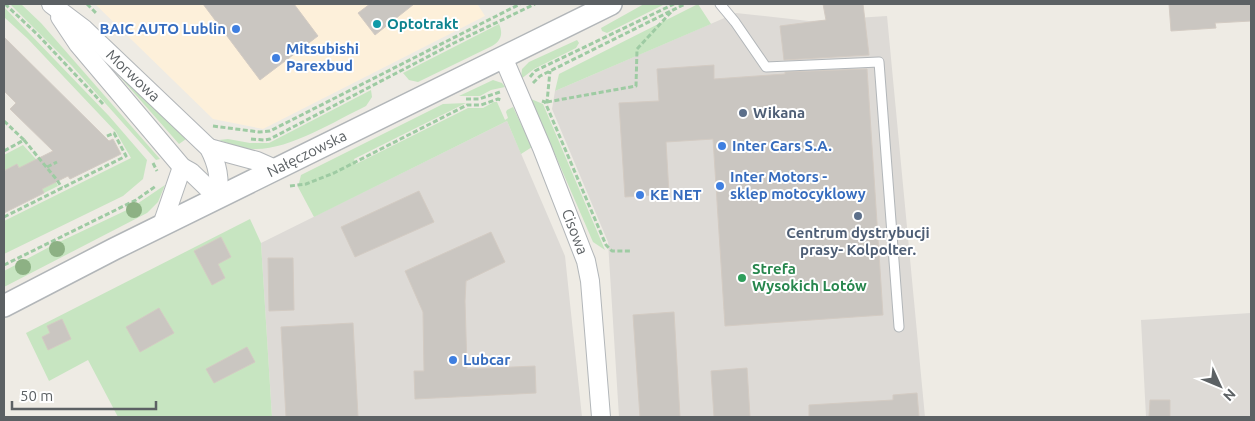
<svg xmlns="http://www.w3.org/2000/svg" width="1255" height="421" viewBox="0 0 1255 421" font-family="Ubuntu,sans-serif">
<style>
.commercial{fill:#fdf0da}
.industrial{fill:#dddad6}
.green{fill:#c7e5c1}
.building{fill:#cac6c1;stroke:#d3cbc3}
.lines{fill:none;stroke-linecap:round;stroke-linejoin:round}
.service-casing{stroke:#b2b6b9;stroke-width:11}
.minor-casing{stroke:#b2b6b9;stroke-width:20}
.tertiary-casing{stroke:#b2b6b9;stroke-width:24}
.path{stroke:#9ecba3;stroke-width:3;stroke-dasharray:5 2.5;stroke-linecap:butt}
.service{stroke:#fff;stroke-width:9}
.minor{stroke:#fff;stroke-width:18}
.tertiary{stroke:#fff;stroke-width:21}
.tree{fill:#8db184}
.culture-dot{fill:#0f9aa8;stroke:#fff;stroke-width:2}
.shop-dot{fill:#3f7fe0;stroke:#fff;stroke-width:2}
.service-dot{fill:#5c6f8a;stroke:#fff;stroke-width:2}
.leisure-dot{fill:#2e9e5b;stroke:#fff;stroke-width:2}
.labels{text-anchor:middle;stroke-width:4;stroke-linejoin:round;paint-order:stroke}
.culture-label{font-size:15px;font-weight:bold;fill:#0d838f;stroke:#fff;text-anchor:start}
.shop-label{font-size:15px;font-weight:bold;fill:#366cbe;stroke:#fff;text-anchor:start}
.street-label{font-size:15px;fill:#5c6164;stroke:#fff}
.service-label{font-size:15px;font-weight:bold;fill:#4e5e75;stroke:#fff;text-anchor:start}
.leisure-label{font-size:15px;font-weight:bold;fill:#27864d;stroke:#fff;text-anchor:start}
</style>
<rect width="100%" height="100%" fill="#eeebe4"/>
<!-- commercial -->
<path class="commercial" d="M95,4h386l-3,1 7,11 -222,113 -50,-10z"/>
<!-- industrial -->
<path class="industrial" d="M736,13l73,8 78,-5 38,401h-306l-11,-175 -56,-133 3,-18z
M507,121l58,135 17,161h-310l-11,-174z
M1251,313v104h-105l-5,-97z"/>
<!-- green -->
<path class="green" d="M10,4h11l20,19 119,136 -4,1 -84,-94z
M644,4h21l-58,29 -5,-2 -1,-3z
M698,4l13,20 -156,67 4,-17z
M4,7l105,109 38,44 -4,19 -20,17 -119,58v-33l127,-63 -15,-26 -88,-93 -24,-22z
M499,24c5,11 1,18 -9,23l-72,35 -9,-2 -6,-7z
M577,40l2,3 -3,5 -42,21 -13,10 1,-10 7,-7z
M98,52l88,87 -7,5z
M493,80l9,3 3,4 -14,3 -11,6h-21z
M371,90l1,7 -6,9c-31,15 -79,45 -113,43 -12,0 -23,-5 -34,-9l9,-1 22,4h19z
M531,99l12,5 62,146 -12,-8z
M494,102h3l8,18 3,-2 -2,-6 1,-2 6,-3 19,40 -11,7 -14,-33 -193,96 -16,-30 3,-12 142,-71 23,-1 -112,56 2,5 112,-56h15z
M23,145l32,35 3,6 -14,7 -25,-25 -2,-4 -13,7v-16z
M165,185l-7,17 -11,11 -143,74v-16l51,-27 76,-36z
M250,219l11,24 11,174h-154l-30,-57 -39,21 -23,-48z"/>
<!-- building -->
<path class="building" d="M203,4h91l24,32 -58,44z
M370,4h44l-39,31 -17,-22z
M823,4h40l6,51 -85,5 -4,-34 46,-6z
M1169,4h82v17l-36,2 1,5 -45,3z
M4,37l105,104 4,-2 8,15 -51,25 -2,-3 -26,13 2,4 -40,20v-42l13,-7 2,4 34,-17 -43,-42 6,-6 -12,-12z
M714,65v14l71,-5v-2l82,-3 16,246 -158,11 -12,-187 -47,3 3,52 -44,3 -6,-94 40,-2 -2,-32z
M419,191l15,31 -79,35 -14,-30z
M491,232l14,30 -39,19 -1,20 2,68 68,-3 1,27 -121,6 -1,-28h10l-1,-59 -18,-41z
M221,237l10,20 -13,7 7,14 -13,7 -18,-34z
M268,258h25l1,52 -25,1z
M159,308l15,25 -34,19 -14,-25z
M674,312l6,105h-40l-7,-102z
M62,319l9,20 -23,11 -6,-13 8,-4 -3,-7z
M353,323l5,94h-72l-5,-90z
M247,347l8,15 -41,21 -8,-14z
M747,368l3,49h-36l-3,-46z
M917,393l2,24h-110v-12l84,-5v-5z
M1150,400h20v17h-21z"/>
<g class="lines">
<defs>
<path id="service" d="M720,4l15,18 31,45 113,-5 20,265"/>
<g id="minor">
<path id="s1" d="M51,4l33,25 125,119c9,17 11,31 9,50"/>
<path d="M60,17l18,27 104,123 9,5 27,26"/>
<path id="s2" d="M503,57l39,91 44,113 4,20 11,136"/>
<path d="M209,148l48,13 18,8"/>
<path d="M162,225l20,-58"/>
</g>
<g id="tertiary">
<path id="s3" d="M4,306l110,-57 497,-245"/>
</g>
</defs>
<!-- service casing -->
<use href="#service" class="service-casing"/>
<!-- minor casing -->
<use href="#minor" class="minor-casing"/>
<!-- tertiary casing -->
<use href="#tertiary" class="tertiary-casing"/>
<!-- path -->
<path class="path" d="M5,4l33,31 66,70
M87,4l10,10
M530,77l5,-6 139,-67
M533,83l7,-7 10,-5 135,-67
M466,99h13l21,-7
M542,101l3,1 61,143 6,6h18
M545,102h2l3,-31
M547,102l89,-16 1,-37 35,-38
M4,121l20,19 -20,11
M213,126l46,6 11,-1 250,-127
M251,139l13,1 6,-1 184,-96 81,-39
M24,140l33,40 5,8
M153,163l4,8
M47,167l10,-5
M290,186l16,-2 28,-11 133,-68h14l17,-6 3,1
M4,217l122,-61 -12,-23 -9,4
M4,265l132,-65 20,-14"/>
<!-- service -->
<use href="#service" class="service"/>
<!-- minor -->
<use href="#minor" class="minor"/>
<!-- tertiary -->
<use href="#tertiary" class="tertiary"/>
</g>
<!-- trees -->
<g class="tree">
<circle cx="134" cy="210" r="8"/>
<circle cx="57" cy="249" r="8"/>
<circle cx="23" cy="267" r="8"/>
</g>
<!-- markers -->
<circle class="culture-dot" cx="377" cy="24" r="5"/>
<g class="shop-dot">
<circle cx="236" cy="29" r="5"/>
<circle cx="276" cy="58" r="5"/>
<circle cx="722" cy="146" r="5"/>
<circle cx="720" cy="186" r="5"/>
<circle cx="640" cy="195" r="5"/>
<circle cx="453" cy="360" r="5"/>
</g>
<g class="service-dot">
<circle cx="743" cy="113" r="5"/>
<circle cx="858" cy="216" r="5"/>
</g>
<circle class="leisure-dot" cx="742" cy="278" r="5"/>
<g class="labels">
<!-- culture labels -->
<g class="culture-label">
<text x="387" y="29">Optotrakt</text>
</g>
<!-- shop labels -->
<g class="shop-label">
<text x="226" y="34" text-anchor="end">BAIC AUTO Lublin</text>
<text x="286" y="54">Mitsubishi<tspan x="286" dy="17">Parexbud</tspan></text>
<text x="732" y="151">Inter Cars S.A.</text>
<text x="730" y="182">Inter Motors -<tspan x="730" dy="17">sklep motocyklowy</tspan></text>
<text x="650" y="200">KE NET</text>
<text x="463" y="365">Lubcar</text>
</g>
<!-- street labels -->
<g class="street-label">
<text dy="5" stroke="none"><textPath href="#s1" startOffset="109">Morwowa</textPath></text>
<text dy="5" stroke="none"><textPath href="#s3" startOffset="339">Nałęczowska</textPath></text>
<text dy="5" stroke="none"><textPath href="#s2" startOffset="189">Cisowa</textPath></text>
</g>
<!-- service labels -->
<g class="service-label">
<text x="753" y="118">Wikana</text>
<text x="858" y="238" text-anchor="middle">Centrum dystrybucji<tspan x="858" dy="17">prasy- Kolpolter.</tspan></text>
</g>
<!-- leisure labels -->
<g class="leisure-label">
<text x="752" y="274">Strefa<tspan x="752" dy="17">Wysokich Lotów</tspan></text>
</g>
</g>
<!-- border -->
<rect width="1255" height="421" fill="none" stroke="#5c6164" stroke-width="10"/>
<!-- north arrow -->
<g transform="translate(1220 386) rotate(134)" stroke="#ffffff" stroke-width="4" paint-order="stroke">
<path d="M0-4L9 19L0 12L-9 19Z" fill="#5c6164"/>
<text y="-8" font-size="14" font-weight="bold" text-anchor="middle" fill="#5c6164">N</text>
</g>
<!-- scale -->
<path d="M12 401v8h144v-8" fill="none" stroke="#5c6164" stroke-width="2.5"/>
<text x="20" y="401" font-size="15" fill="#5c6164" stroke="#ffffff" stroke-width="4" paint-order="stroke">50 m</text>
</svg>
